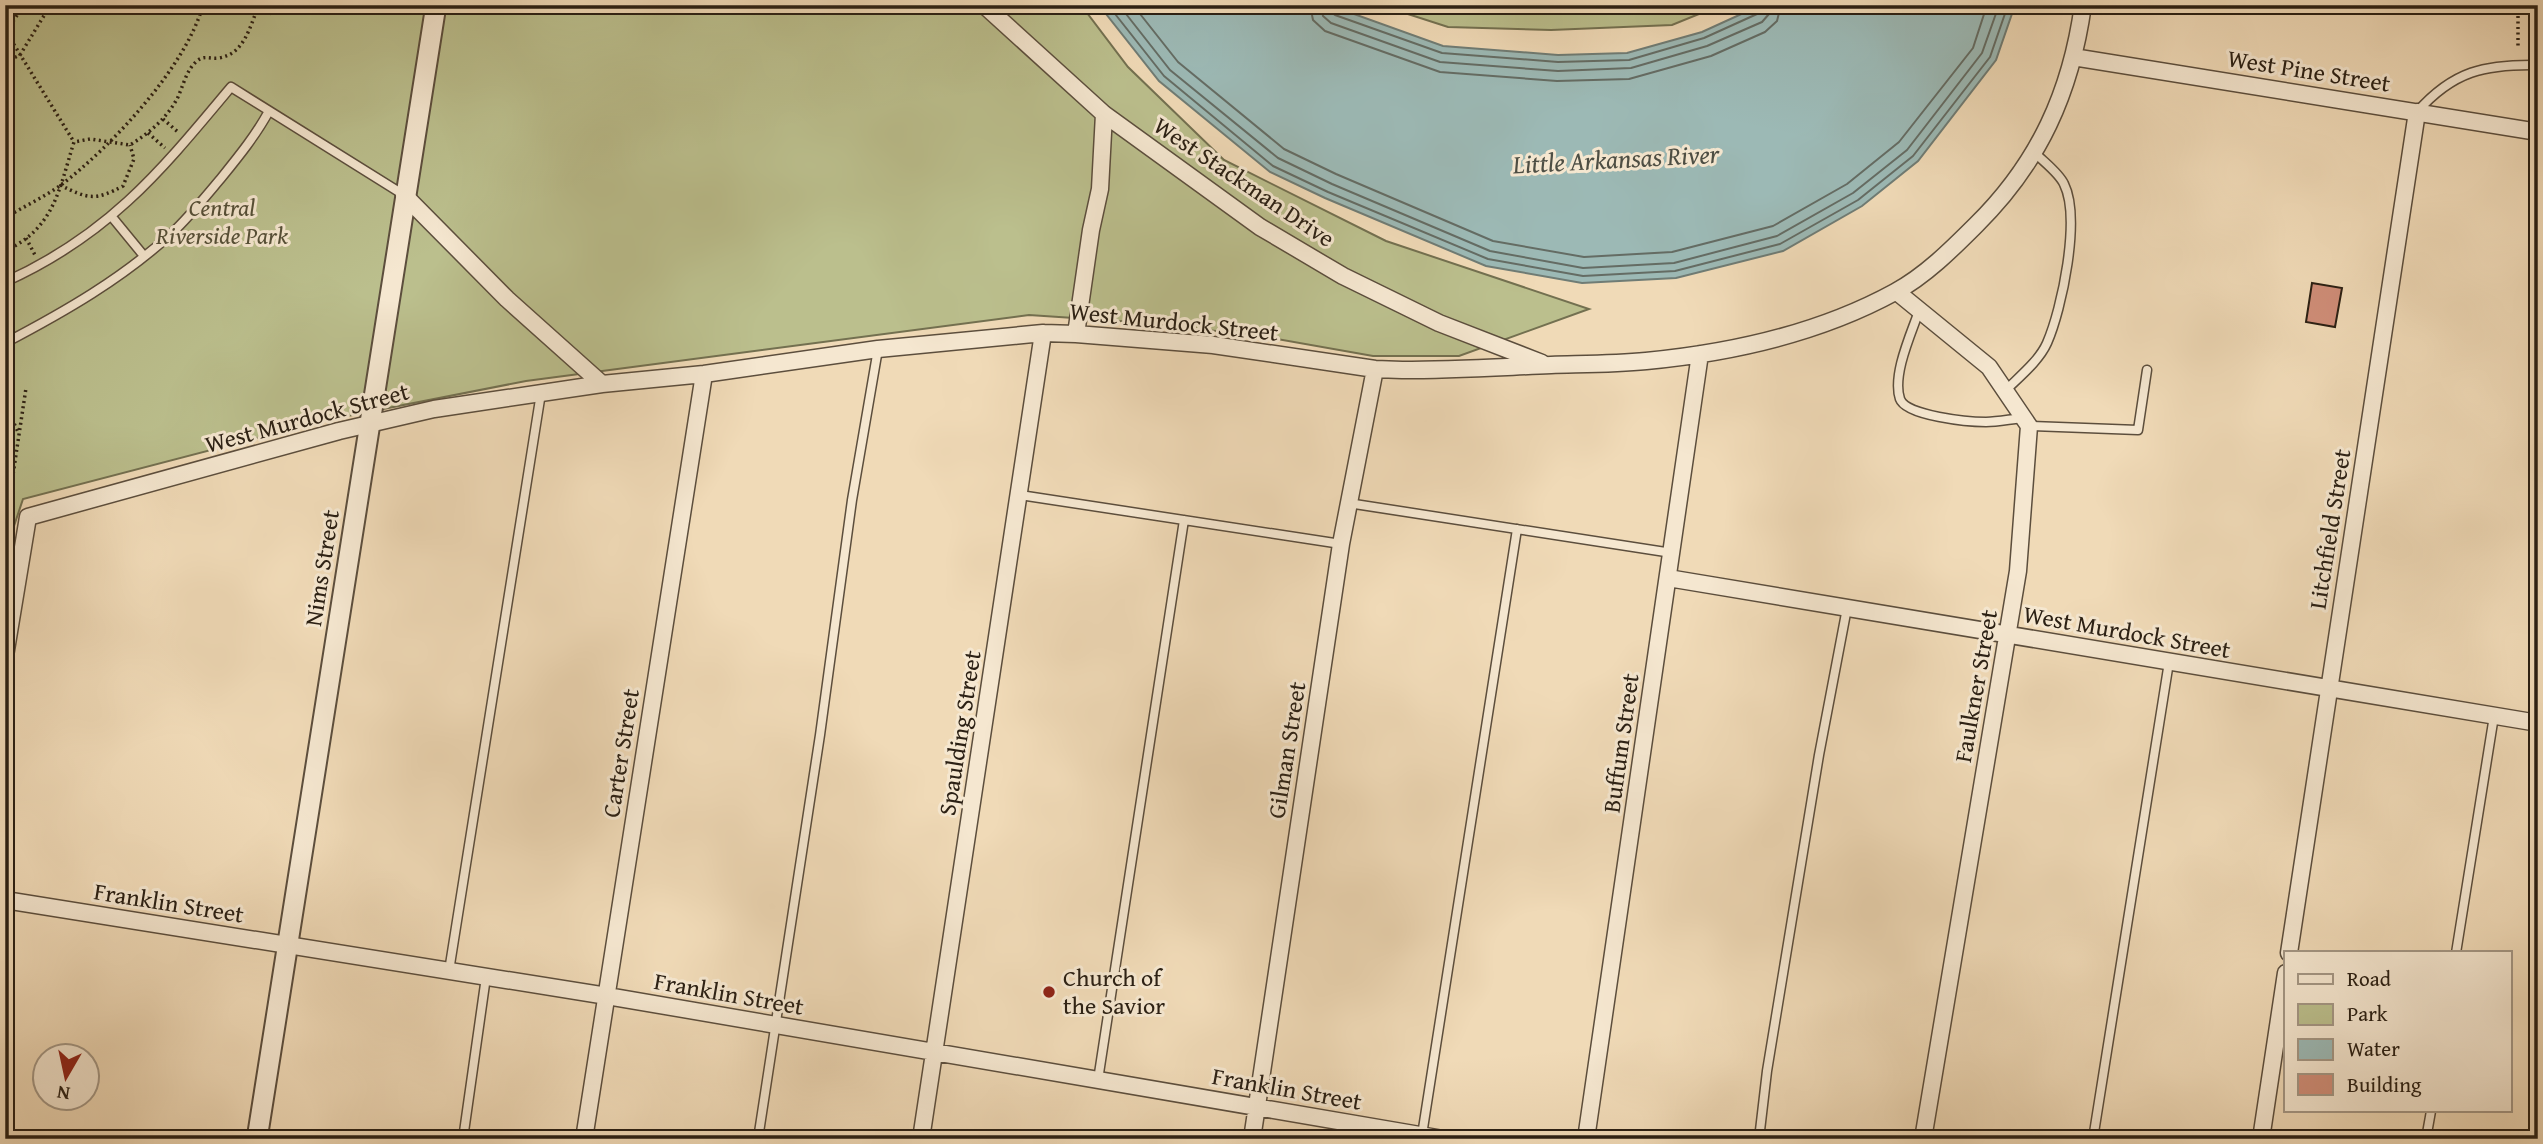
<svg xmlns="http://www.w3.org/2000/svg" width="2543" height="1144" viewBox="0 0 2543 1144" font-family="'Gentium Book Plus',serif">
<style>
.green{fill:#bbbf8d;stroke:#737050;stroke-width:2}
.water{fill:#9cb9b5;stroke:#6f7c75;stroke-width:2}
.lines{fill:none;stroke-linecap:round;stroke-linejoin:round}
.shore{stroke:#646c64;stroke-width:2}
.building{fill:#d08e79;stroke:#2b2014;stroke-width:2}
.service-casing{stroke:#5c4e3d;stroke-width:11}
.minor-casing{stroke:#5c4e3d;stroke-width:19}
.tertiary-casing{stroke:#5c4e3d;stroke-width:23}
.path{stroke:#2b2014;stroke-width:3.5;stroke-dasharray:2 3.5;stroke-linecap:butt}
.service{stroke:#f5e7d0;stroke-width:8}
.minor{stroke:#f5e7d0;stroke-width:16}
.tertiary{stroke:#f5e7d0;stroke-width:19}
.poi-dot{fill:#8f2418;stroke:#f5e7d0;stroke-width:2.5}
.labels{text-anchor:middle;stroke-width:6;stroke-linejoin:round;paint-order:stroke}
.street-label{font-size:24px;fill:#2b2014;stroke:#f5e7d0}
.park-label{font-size:24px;font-style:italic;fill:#565038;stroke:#f5e7d0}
.poi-label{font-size:24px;fill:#2b2014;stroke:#f5e7d0;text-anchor:start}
.water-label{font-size:26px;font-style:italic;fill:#4d4e44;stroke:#f5e7d0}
</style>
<rect width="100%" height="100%" fill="#f0dab7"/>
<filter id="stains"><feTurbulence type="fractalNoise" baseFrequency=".00286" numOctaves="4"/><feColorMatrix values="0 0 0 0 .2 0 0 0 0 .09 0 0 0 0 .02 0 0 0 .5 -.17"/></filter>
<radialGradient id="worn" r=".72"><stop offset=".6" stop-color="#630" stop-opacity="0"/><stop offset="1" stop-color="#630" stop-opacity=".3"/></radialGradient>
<!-- green -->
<path class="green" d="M5,5h1076l47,62 96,93 162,81 203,68 -130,47h-86l-107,-19 -117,-14 -120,-8 -503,66 -204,40 -299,78 -12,36 -6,40z
M1380,5h341l-49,20 -121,5 -103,-3z"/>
<!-- water -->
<path class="water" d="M1099,5h230l114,41 115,9 69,-2 75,-21 59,-27h254l-19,55 -78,101 -56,45 -79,45 -107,27 -94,5 -96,-17 -161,-68 -55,-26 -111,-91z"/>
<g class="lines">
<!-- shore -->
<path class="shore" d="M1108,5l56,71 109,90 55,26 160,67 95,17 92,-5 105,-27 78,-44 55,-44 77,-99 18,-52
M1119,5l51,65 108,88 54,26 158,67 93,17 91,-5 103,-27 76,-43 54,-43 75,-97 17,-48
M1133,5l45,57 106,87 52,25 157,67 91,16 88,-5 101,-26 74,-42 52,-42 74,-94 14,-43
M1310,5l3,15 12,11 115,41 117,9 72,-2 82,-23 54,-24 12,-11 4,-16
M1321,5l2,11 8,7 109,39 118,9 73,-3 76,-22 55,-24 7,-8 1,-9
M1330,5v6l5,4 107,38 116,9 71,-2 75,-22 53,-24 4,-9"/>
</g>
<!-- building -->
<path class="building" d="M2312,283l30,5 -7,39 -29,-5z"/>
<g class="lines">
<defs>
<path id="service" d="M2417,112c36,-41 68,-48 121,-47
M112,217l32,39
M5,282c104,-47 155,-110 226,-195l173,108
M1919,311c-8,23 -27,64 -19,88 6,17 69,23 86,23 12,0 25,-3 37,-4
M5,343c59,-31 117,-64 167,-110 18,-17 34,-37 50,-56 17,-21 34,-42 47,-66
M2005,391c14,-14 34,-30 42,-48 15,-34 34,-125 17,-159 -5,-11 -20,-22 -29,-31
M2029,426l109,4 9,-60
M1020,495l321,49
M1348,503l324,50
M2456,953l38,-237
M449,971l92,-578
M1098,1080l86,-560
M1422,1135l95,-606
M463,1139l23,-162
M758,1139l62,-404 32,-235 26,-151
M1759,1139l8,-68 52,-316 28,-147
M2093,1139l76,-477
M2426,1139l5,-28"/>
<path id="minor" d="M984,5l120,109 156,113 83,49 47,23 49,24 103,40
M2073,57l465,75
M404,195l103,104 95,85
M1897,292l92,75 40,59 -11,145 -95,568
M1076,334l15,-104 9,-41 4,-75
M1668,578l870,145
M5,656l23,-139 311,-86 95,-22 168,-25 102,-10 174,-25 165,-16 33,1 137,11 162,24 27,1c50,0 99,-3 149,-5 31,-1 64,-1 95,-4 84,-8 174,-28 249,-69 30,-16 57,-43 81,-67 63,-62 95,-133 107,-220
M5,900l602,96 836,143
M2289,953l128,-841
M584,1139l120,-765
M921,1139l122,-806
M1252,1139l89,-595 34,-175
M1586,1139l114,-785
M2261,1139l25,-166"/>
<path id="tertiary" d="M257,1139l179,-1134"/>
</defs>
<!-- service casing -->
<use href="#service" class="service-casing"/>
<!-- minor casing -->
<use href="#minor" class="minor-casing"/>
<!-- tertiary casing -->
<use href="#tertiary" class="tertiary-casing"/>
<!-- path -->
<path class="path" d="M263,5l6,9 11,-9
M619,5l16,3
M2518,5v41
M5,29l10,-10 7,-14
M5,30l69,112
M5,62l15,-7 25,-41 1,-9
M163,119l15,13
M148,133l17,15
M60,185c28,14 35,16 63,1l11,-27 -4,-14
M5,218c18,-11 39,-21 56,-33 50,-38 125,-118 142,-180
M26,238l9,17
M5,251c50,-23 54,-62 69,-109l16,-3 40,6c19,-12 36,-26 47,-46 6,-12 9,-29 20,-38 7,-6 13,-2 21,-3 27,-3 32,-33 41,-53
M5,404l14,30
M5,528l21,-140"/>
<!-- service -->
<use href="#service" class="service"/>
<!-- minor -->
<use href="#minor" class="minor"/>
<!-- tertiary -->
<use href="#tertiary" class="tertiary"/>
</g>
<!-- markers -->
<circle class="poi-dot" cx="1049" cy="992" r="7"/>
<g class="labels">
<!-- street labels -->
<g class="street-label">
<text transform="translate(2309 71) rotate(9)" y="8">West Pine Street</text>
<text transform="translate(1244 182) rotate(34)" y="8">West Stackman Drive</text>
<text transform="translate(1174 322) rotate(6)" y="8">West Murdock Street</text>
<text transform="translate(307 418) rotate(-15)" y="8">West Murdock Street</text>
<text transform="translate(2330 529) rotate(-81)" y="8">Litchfield Street</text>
<text transform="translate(322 568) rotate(-81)" y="8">Nims Street</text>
<text transform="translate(2127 632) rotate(10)" y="8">West Murdock Street</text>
<text transform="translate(1976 686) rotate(-80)" y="8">Faulkner Street</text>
<text transform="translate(960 733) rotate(-81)" y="8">Spaulding Street</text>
<text transform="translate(1621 743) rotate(-82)" y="8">Buffum Street</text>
<text transform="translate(1287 750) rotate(-81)" y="8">Gilman Street</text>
<text transform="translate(621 753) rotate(-81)" y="8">Carter Street</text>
<text transform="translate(169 903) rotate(9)" y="8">Franklin Street</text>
<text transform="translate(729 994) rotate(10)" y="8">Franklin Street</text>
<text transform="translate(1287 1089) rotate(10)" y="8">Franklin Street</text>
</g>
<!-- park labels -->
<g class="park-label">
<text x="222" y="216">Central<tspan x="222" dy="28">Riverside Park</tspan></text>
</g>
<!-- poi labels -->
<g class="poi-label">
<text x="1063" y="986">Church of<tspan x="1063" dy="28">the Savior</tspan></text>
</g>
<!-- water labels -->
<g class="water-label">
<text transform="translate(1616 159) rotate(-3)" y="9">Little Arkansas River</text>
</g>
</g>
<!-- margin -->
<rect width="2543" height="1144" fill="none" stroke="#f0dab7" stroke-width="28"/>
<rect x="7" y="7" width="2529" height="1130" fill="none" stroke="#2b2014" stroke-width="3.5"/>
<rect x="14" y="14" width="2515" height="1116" fill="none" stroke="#2b2014" stroke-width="2"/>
<!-- legend -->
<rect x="2284" y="951" width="228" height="161" fill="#f5e7d0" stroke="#a49785" stroke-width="2"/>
<rect x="2298" y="974" width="35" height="10" fill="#f5e7d0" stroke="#a49785" stroke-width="2"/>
<text x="2347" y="986" font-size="21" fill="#2b2014">Road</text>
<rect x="2298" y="1004" width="35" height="21" fill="#bbbf8d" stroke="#a49785" stroke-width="2"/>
<text x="2347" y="1021" font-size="21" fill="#2b2014">Park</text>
<rect x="2298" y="1039" width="35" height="21" fill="#9cb9b5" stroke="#a49785" stroke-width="2"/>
<text x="2347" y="1056" font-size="21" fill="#2b2014">Water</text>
<rect x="2298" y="1074" width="35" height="21" fill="#d08e79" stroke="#a49785" stroke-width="2"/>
<text x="2347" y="1092" font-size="21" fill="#2b2014">Building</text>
<!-- north arrow -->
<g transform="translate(66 1077) rotate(189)"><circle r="33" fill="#f5e7d0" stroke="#a49785" stroke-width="2"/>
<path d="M0-5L12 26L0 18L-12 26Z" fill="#8f2418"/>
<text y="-10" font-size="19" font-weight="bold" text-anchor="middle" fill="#2b2014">N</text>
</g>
<rect width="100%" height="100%" filter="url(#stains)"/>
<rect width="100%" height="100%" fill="url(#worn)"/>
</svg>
